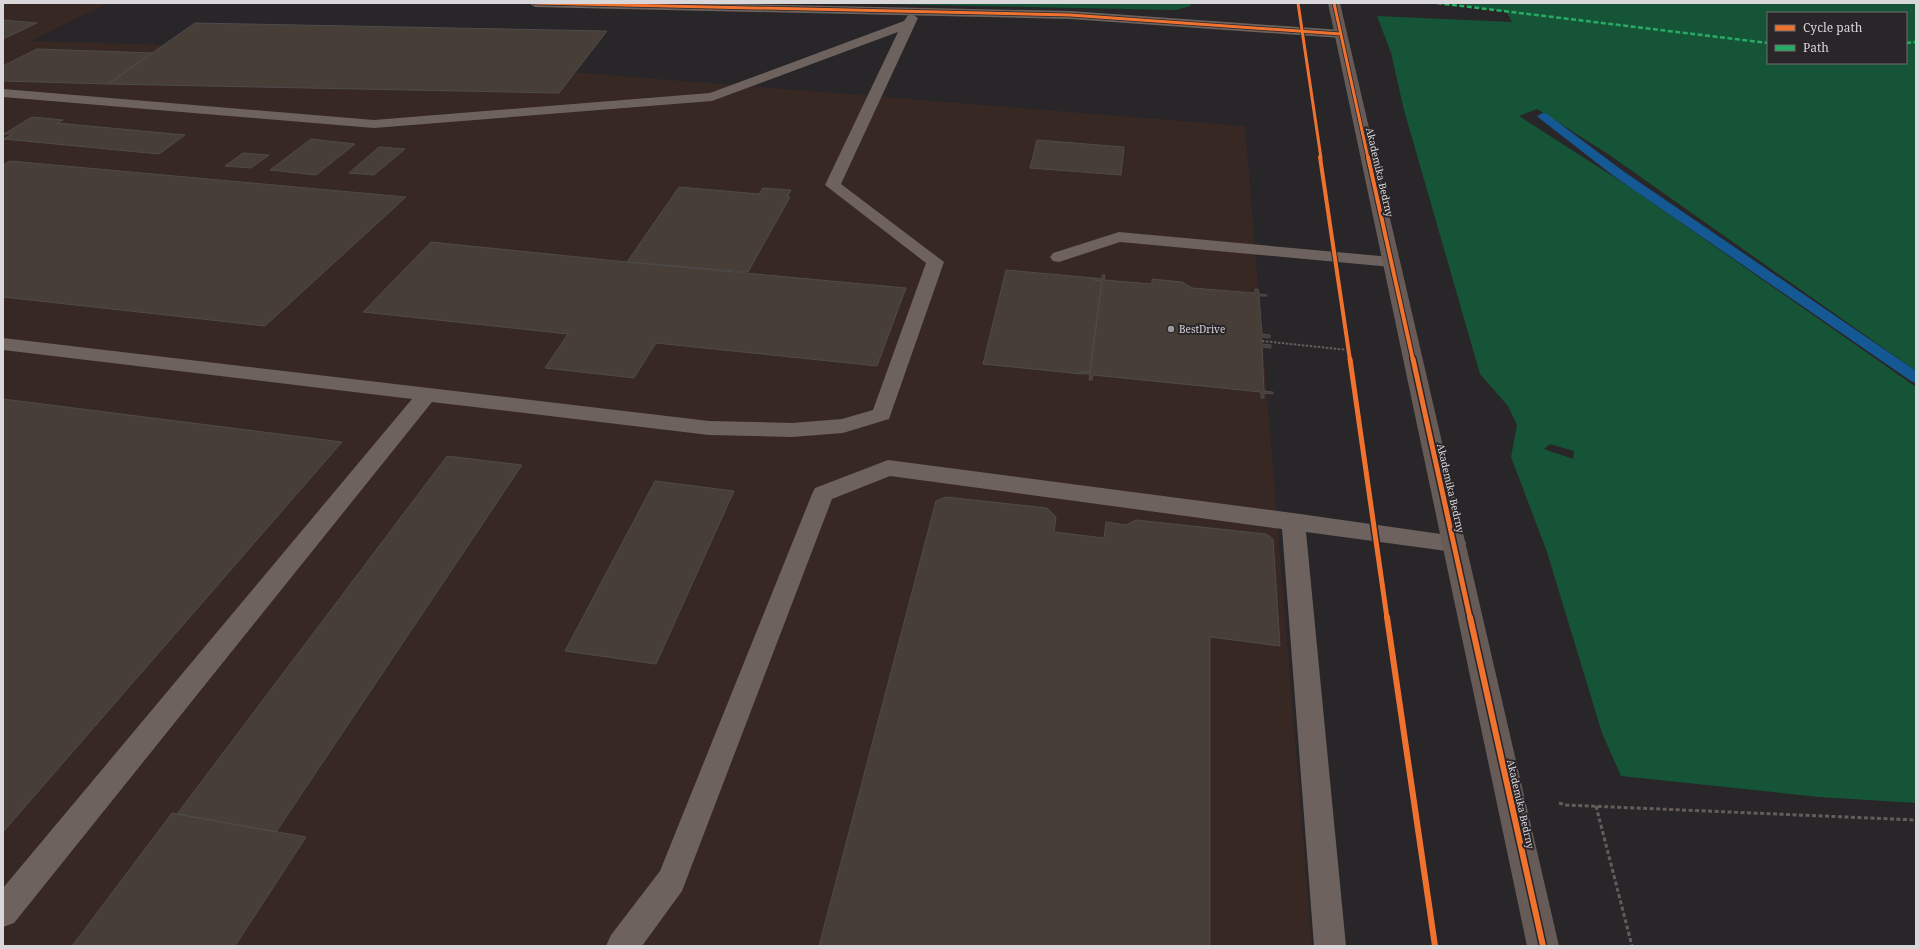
<svg xmlns="http://www.w3.org/2000/svg" width="1919" height="949" viewBox="0 0 1919 949" font-family="'Noto Serif',serif">
<style>
.industrial{fill:#382824}
.green{fill:#155437;fill-rule:evenodd}
.lines{fill:none;stroke-linecap:round;stroke-linejoin:round}
.stream{fill:#145894;fill-rule:evenodd}
.building{fill:#473e38;stroke:#4d4b4b}
.path-far1{stroke:#635c5a;stroke-width:2;stroke-dasharray:2.5 1.5;stroke-linecap:butt}
.path{stroke:#635c5a;stroke-width:3;stroke-dasharray:4 2.5;stroke-linecap:butt}
.lane{fill:#6d625d;fill-rule:evenodd}
.street{fill:#6d625d;fill-rule:evenodd}
.secondary{fill:#665b57;fill-rule:evenodd}
.quiet{stroke:#26ab63;stroke-width:2.5;stroke-dasharray:5 2.5;stroke-linecap:butt}
.cycleway-far3-casing{stroke:#292529;stroke-width:4.5}
.cycleway-far2-casing{stroke:#292529;stroke-width:6}
.cycleway-far1-casing{stroke:#292529;stroke-width:8}
.cycleway-casing{stroke:#292529;stroke-width:9}
.cycleway-far3{stroke:#ef722f;stroke-width:3}
.cycleway-far2{stroke:#ef722f;stroke-width:4}
.cycleway-far1{stroke:#ef722f;stroke-width:5}
.cycleway{stroke:#ef722f;stroke-width:6}
.poi-dot{fill:#9c999c;stroke:#292529;stroke-width:1.5}
.labels{text-anchor:middle;stroke-width:4;stroke-linejoin:round;paint-order:stroke}
.street-label{font-size:10px;fill:#dad7db;stroke:#292529}
.poi-label{font-size:10px;fill:#dad7db;stroke:#292529;text-anchor:start}
</style>
<rect width="100%" height="100%" fill="#282628"/>
<!-- industrial -->
<path class="industrial" d="M3,3h105l-77,38 241,7 973,78 67,820h-1309z"/>
<!-- green -->
<path class="green" d="M828,3h362l1,3 -16,4z
M1453,3h463v368l-308,-217 -71,-45 -18,7 115,74 282,197v416l-97,-6 -198,-21 -19,-43 -55,-181 -36,-95 6,-32 -9,-19 -28,-32 -76,-264 -13,-57 -14,-37 135,6 -5,-10zM1768,13h138v50h-138zM1550,444l24,7 -1,8 -29,-10z"/>
<g class="lines">
<!-- stream -->
<path class="stream" d="M1543,113l4,1 76,57 293,200v12l-5,-2 -296,-204 -76,-59 -2,-2z"/>
</g>
<!-- building -->
<path class="building" d="M3,20l34,3 -34,16z
M195,23l412,8 -48,62 -451,-9z
M37,49l115,4 -44,31 -105,-3v-15z
M32,117l31,3 -6,3 128,12 -26,19 -155,-15 8,-5h-8z
M311,139l44,5 -39,31 -46,-5z
M1037,140l87,7 -3,28 -91,-7z
M379,147l26,2 -31,26 -25,-2z
M243,153l26,2 -18,13 -26,-2z
M10,161l396,36 -141,129 -262,-29v-132z
M679,187l80,7 4,-6 28,2 -4,7h3l-42,75 -121,-10z
M431,242l196,20 279,26 -29,78 -221,-23 -22,35 -89,-10 23,-34 -205,-22z
M1006,270l88,8v2l8,1 -12,91h-9v2l-98,-10z
M1102,275h3l-1,5 48,4v-5l30,3 10,6 63,5v-4h3l1,5 8,1v1h-8l3,38 8,1v3l-9,-1 1,7 9,1v3l-9,-1 2,44 9,1v2l-9,-1v5h-3v-6l-168,-17 -1,5h-3l1,-6h-9v-2h9l12,-91 -8,-1v-2l8,1z
M3,399l339,43 -339,390z
M447,456l75,9 -246,367 -99,-18z
M655,481l79,10 -78,173 -91,-13z
M946,497l101,11 9,9 -2,15 50,6 2,-16 20,3 10,-5 130,14 7,5 7,107 -70,-9v309h-391l117,-445z
M172,813l134,24 -71,109h-163z"/>
<g class="lines">
<!-- path-far1 -->
<path class="path-far1" d="M1262,341l86,9"/>
<!-- path -->
<path class="path" d="M1559,803l7,2 350,15
M1596,806l36,140"/>
<!-- lane -->
<path class="lane" d="M912,14l6,4 -77,166 103,78 -55,157 -46,14 -51,4 -83,-2 -277,-33 -418,521 -11,4v-39l409,-489 -409,-49v-12l706,83 83,2 50,-4 31,-9 53,-147 -101,-78 73,-153 -186,69 -338,27 -371,-31v-8l371,31 336,-27 194,-72 4,-6z
M1119,232l272,25 6,1 3,4 -3,4 -6,1 -271,-25 -61,20 -6,-1 -3,-4 3,-4z
M888,460l405,53 169,24 4,6 -4,6 -8,3 -148,-20 40,414h-32l-32,-417 -392,-53 -58,23 -150,392 -40,55h-36l5,-11 49,-64 152,-377 3,-6z"/>
<!-- street -->
<path class="street" d="M529,3h167l374,8 271,19 6,4 -6,4 -271,-19 -535,-12z"/>
<!-- secondary -->
<path class="secondary" d="M1328,3h12l219,943h-32z"/>
<!-- quiet -->
<path class="quiet" d="M1437,3l331,40
M1906,43l10,-1"/>
<defs>
<path id="cycleway-far3" d="M535,3l535,12 271,19
M1298,3l23,155
M1334,3l34,155"/>
<path id="cycleway-far2" d="M1320,157l30,203
M1368,157l45,203"/>
<path id="cycleway-far1" d="M1350,359l37,259
M1413,359l57,259"/>
<path id="cycleway" d="M1387,617l48,329
M1470,617l73,329"/>
</defs>
<!-- cycleway-far3 casing -->
<use href="#cycleway-far3" class="cycleway-far3-casing"/>
<!-- cycleway-far2 casing -->
<use href="#cycleway-far2" class="cycleway-far2-casing"/>
<!-- cycleway-far1 casing -->
<use href="#cycleway-far1" class="cycleway-far1-casing"/>
<!-- cycleway casing -->
<use href="#cycleway" class="cycleway-casing"/>
<!-- cycleway-far3 -->
<use href="#cycleway-far3" class="cycleway-far3"/>
<!-- cycleway-far2 -->
<use href="#cycleway-far2" class="cycleway-far2"/>
<!-- cycleway-far1 -->
<use href="#cycleway-far1" class="cycleway-far1"/>
<!-- cycleway -->
<use href="#cycleway" class="cycleway"/>
</g>
<!-- markers -->
<circle class="poi-dot" cx="1171" cy="329" r="4"/>
<g class="labels">
<!-- street labels -->
<g class="street-label">
<text transform="translate(1380 172) rotate(77)" y="4">Akademika Bedrny</text>
<text transform="translate(1451 488) rotate(77)" y="4">Akademika Bedrny</text>
<text transform="translate(1521 804) rotate(77)" y="4">Akademika Bedrny</text>
</g>
<!-- poi labels -->
<g class="poi-label">
<text x="1179" y="333">BestDrive</text>
</g>
</g>
<!-- border -->
<rect width="1919" height="949" fill="none" stroke="#dad7db" stroke-width="8"/>
<!-- legend -->
<rect x="1767" y="12" width="140" height="52" fill="#292529" stroke="#706c70"/>
<rect x="1775" y="25" width="20" height="6" fill="#ef722f" stroke="#706c70"/>
<text x="1803" y="32" font-size="12" fill="#dad7db">Cycle path</text>
<rect x="1775" y="45" width="20" height="6" fill="#26ab63" stroke="#706c70"/>
<text x="1803" y="52" font-size="12" fill="#dad7db">Path</text>
</svg>
